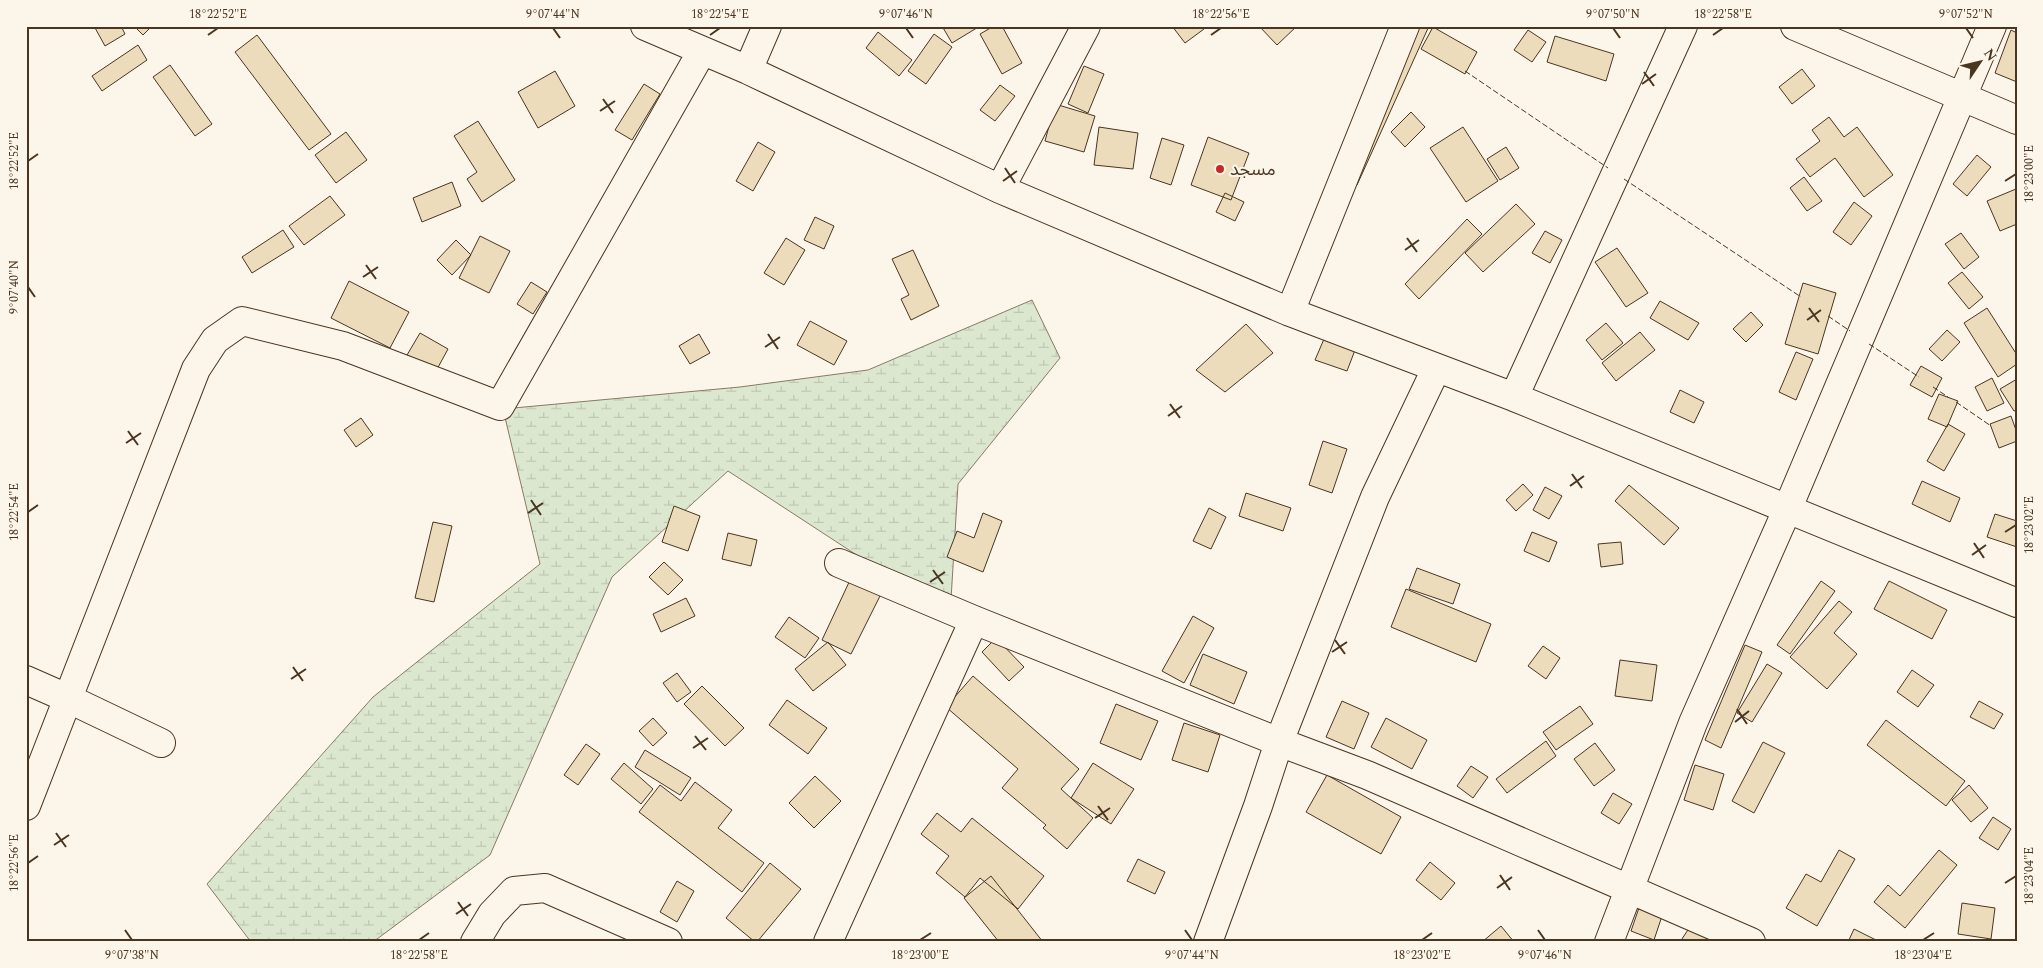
<svg xmlns="http://www.w3.org/2000/svg" width="2043" height="968" viewBox="0 0 2043 968" font-family="Spectral,'Noto Sans Arabic',serif">
<style>
.wetland{fill:url(#wetland-marsh);stroke:#887966}
.building{fill:#ecdcbc;stroke:#4a3520}
.lines{fill:none;stroke-linecap:round;stroke-linejoin:round}
.street-casing{stroke:#4a3520;stroke-width:30}
.street{stroke:#fbf6e9;stroke-width:28}
.fence{stroke:#4a3520;stroke-width:1;stroke-dasharray:6 2.5;stroke-linecap:butt}
.ticks{fill:none;stroke:#4a3520;stroke-width:2}
.poi-dot{fill:#c62828;stroke:#fbf6e9;stroke-width:2}
.labels{text-anchor:middle;stroke-width:4;stroke-linejoin:round;paint-order:stroke}
.poi-label{font-size:18px;fill:#4a3520;stroke:#fbf6e9;text-anchor:start}
.neatline{fill:none;stroke:#4a3520;stroke-width:2}
.ticks-label{font-size:12px;text-anchor:middle;fill:#4a3520}
</style>
<defs>
<pattern id="wetland-marsh" width="20" height="14" patternUnits="userSpaceOnUse" patternTransform="scale(1.25)"><rect width="20" height="14" fill="#dce7d0"/><path d="M1 5h8M5 5V1M11 12h8M15 12V8" fill="none" stroke="#bec7b2"/></pattern>
</defs>
<rect width="100%" height="100%" fill="#fbf6e9"/>
<!-- wetland -->
<path class="wetland" d="M1032,300l28,58 -102,126 -8,132 -222,-145 -116,106 -122,278 -117,87h-122l-44,-58 166,-187 167,-133 -37,-155 237,-22 128,-17z"/>
<!-- building -->
<path class="building" d="M94,26h27l4,8 -20,12z
M134,26h18l-9,9z
M942,26h38l-28,17z
M994,26h8l20,37 -20,11 -22,-40z
M1172,26h30l2,3 -19,14z
M1259,26h38l-20,19z
M1408,26h21l-72,159 -18,-7z
M1433,27l44,25 -12,22 -44,-25z
M1528,30l18,12 -14,20 -18,-12z
M2011,30l6,3v49l-22,-9z
M878,32l34,28 -13,16 -33,-28z
M934,34l18,13 -26,37 -18,-13z
M257,35l74,99 -22,16 -74,-98z
M1555,36l59,18 -8,27 -59,-19z
M138,45l9,15 -45,31 -10,-15z
M170,65l42,59 -17,12 -42,-59z
M1084,66l20,8 -16,39 -20,-9z
M1802,69l13,17 -23,18 -13,-17z
M555,71l20,35 -37,22 -20,-36z
M644,84l16,10 -28,46 -17,-10z
M1000,85l15,11 -20,25 -15,-11z
M1055,104l40,12 -11,36 -39,-11z
M1411,112l14,15 -20,20 -14,-15z
M1829,117l15,20 13,-10 36,48 -29,22 -29,-39 -25,19 -14,-18 24,-18 -8,-11z
M478,121l37,59 -33,22 -15,-23 10,-7 -23,-36z
M1099,127l39,6 -5,36 -39,-4z
M1463,127l35,54 -32,21 -36,-54z
M346,132l21,28 -31,23 -21,-28z
M1208,137l41,16 -18,47 -40,-15z
M1162,138l22,7 -13,40 -21,-7z
M758,142l17,10 -22,39 -17,-10z
M1506,147l13,21 -19,12 -13,-21z
M1977,155l14,12 -24,29 -14,-12z
M1804,177l18,24 -15,10 -17,-23z
M452,182l9,24 -39,16 -9,-24z
M2016,189l1,35 -17,7 -13,-30z
M1225,193l19,9 -9,19 -19,-9z
M330,196l15,19 -41,30 -15,-19z
M1854,202l18,14 -21,29 -18,-13z
M1516,204l19,20 -52,48 -18,-19z
M815,217l19,9 -10,23 -20,-9z
M1467,219l15,15 -63,65 -14,-15z
M283,230l11,17 -42,26 -10,-16z
M1545,231l17,9 -12,23 -18,-10z
M1961,233l18,24 -15,12 -19,-25z
M480,236l30,15 -21,42 -30,-15z
M786,238l19,12 -21,35 -20,-12z
M456,240l15,15 -19,20 -15,-15z
M1617,248l31,45 -22,14 -31,-45z
M913,250l26,56 -28,14 -10,-21 8,-4 -17,-36z
M1962,272l21,25 -14,12 -21,-26z
M349,281l60,31 -19,36 -59,-30z
M531,282l16,10 -14,22 -16,-10z
M1803,283l33,10 -18,61 -33,-10z
M1660,301l39,22 -11,17 -38,-22z
M1987,308l30,47v9l-19,13 -34,-54z
M1751,312l12,13 -17,17 -13,-13z
M810,321l37,20 -13,24 -37,-20z
M1606,323l17,20 -21,17 -16,-20z
M1246,324l27,29 -48,39 -29,-22z
M1947,330l13,12 -18,19 -13,-12z
M1640,332l15,18 -39,31 -14,-18z
M420,333l28,16 -12,22 -29,-16z
M699,334l11,19 -20,11 -11,-18z
M1324,339l31,11 -8,21 -32,-11z
M1796,352l17,7 -17,41 -17,-8z
M1921,366l21,12 -10,19 -22,-12z
M1992,378l12,25 -17,8 -12,-24z
M2017,379v31l-3,1 -14,-22z
M1680,390l24,12 -10,21 -24,-11z
M1939,394l19,7 -11,26 -19,-8z
M2011,416l6,17v8l-18,7 -9,-24z
M361,418l12,17 -17,12 -12,-17z
M1948,424l17,10 -21,37 -17,-10z
M1323,441l24,8 -15,44 -23,-8z
M1922,481l38,17 -10,24 -38,-18z
M1523,484l10,11 -17,16 -10,-11z
M1629,485l50,43 -15,17 -49,-44z
M1545,487l17,9 -13,23 -16,-9z
M1246,493l45,15 -8,23 -44,-15z
M674,506l26,10 -12,35 -26,-9z
M1209,508l17,9 -15,32 -18,-8z
M983,513l19,8 -19,51 -36,-15 10,-26 17,7z
M1995,514l22,7v26l-30,-10z
M433,522l19,4 -18,76 -19,-4z
M1532,532l25,10 -8,20 -25,-11z
M728,533l29,7 -6,26 -29,-7z
M1621,542l2,22 -22,3 -3,-23z
M664,562l19,18 -15,15 -19,-18z
M1417,568l43,16 -7,20 -44,-15z
M851,578l30,16 -30,60 -29,-14z
M1821,581l14,10 -45,63 -13,-9z
M1889,581l58,29 -15,29 -58,-30z
M1406,589l85,35 -15,38 -85,-35z
M686,598l9,18 -34,16 -8,-18z
M1839,601l13,11 -18,21 23,21 -30,35 -37,-32z
M1193,616l21,12 -30,55 -22,-12z
M789,617l30,21 -14,20 -30,-21z
M996,638l28,29 -15,14 -27,-29z
M828,642l18,23 -33,26 -18,-22z
M1745,645l17,7 -41,96 -16,-8z
M1543,646l17,12 -14,21 -18,-13z
M1203,654l44,18 -13,32 -44,-19z
M1620,660l37,5 -5,36 -37,-5z
M1767,664l15,9 -30,49 -15,-9z
M1912,670l22,15 -16,22 -21,-15z
M677,673l14,19 -14,10 -14,-19z
M973,676l106,93 -18,20 32,29 -26,31 -24,-21 3,-3 -44,-37 16,-19 -72,-62z
M702,686l42,42 -19,18 -41,-42z
M787,700l40,28 -19,26 -39,-29z
M1342,701l27,12 -15,36 -28,-12z
M1979,701l24,13 -9,15 -24,-12z
M1116,704l42,17 -17,39 -41,-17z
M1580,706l13,18 -37,26 -13,-18z
M653,718l14,15 -14,13 -14,-15z
M1386,718l41,22 -15,29 -41,-22z
M1886,720l79,61 -19,25 -79,-61z
M1184,723l36,12 -12,37 -36,-12z
M1546,741l10,15 -49,37 -11,-14z
M1763,742l22,11 -31,60 -22,-12z
M1595,743l20,27 -21,16 -20,-27z
M586,744l14,10 -22,31 -14,-10z
M645,750l46,28 -11,17 -45,-28z
M624,763l29,26 -12,15 -30,-25z
M1093,763l41,26 -23,35 -40,-26z
M1695,765l29,9 -11,36 -29,-10z
M1471,766l17,11 -15,21 -16,-12z
M1327,775l74,42 -20,37 -75,-42z
M815,776l26,25 -27,27 -25,-25z
M695,782l37,28 -14,18 46,35 -22,29 -103,-80 21,-27 21,16z
M1969,785l19,23 -17,14 -19,-22z
M1613,793l19,11 -13,20 -18,-11z
M937,813l24,19 11,-14 72,58 -26,33 -38,-31 -15,19 -29,-24 13,-17 -28,-22z
M1993,817l18,12 -13,21 -19,-12z
M1839,850l16,9 -38,67 -31,-18 20,-34 15,8z
M1939,850l18,15 -52,63 -31,-26 14,-17 12,11z
M1138,859l27,13 -10,22 -28,-13z
M1430,862l25,21 -14,17 -25,-20z
M770,863l31,26 -44,53h-2l-29,-24z
M991,876l52,66h-44l-35,-44z
M677,881l17,10 -17,31 -17,-10z
M1641,902l23,8 -10,30 -23,-9z
M1962,903l33,5 -4,31 -33,-5z
M1693,922l29,20h-42z
M1501,926l13,16h-32z
M1854,929l22,11 -1,2h-27z"/>
<g class="lines">
<defs>
<path id="street" d="M645,26l103,44 252,119 290,123 224,85 503,206
M1795,26l222,94
M748,70l19,-44
M1000,189l86,-163
M1290,312l115,-286
M1514,397l169,-371
M839,563l135,57 305,122 88,33 384,167
M26,680l41,18 94,45
M26,806l170,-437 19,-29 27,-19 101,25 157,60 202,-355
M475,942l17,-28 22,-23 31,-3 123,54
M828,942l146,-322
M1208,942l50,-136 21,-64 96,-245 61,-128
M1609,942l84,-219 94,-213 205,-484"/>
</defs>
<!-- street casing -->
<use href="#street" class="street-casing"/>
<!-- street -->
<use href="#street" class="street"/>
<!-- fence -->
<path class="fence" d="M1465,71l143,97
M1624,179l177,118
M1828,316l22,15
M1869,344l50,33
M1933,387l15,10
M1956,402l35,24"/>
</g>
<!-- ticks -->
<path class="ticks" d="M553,28l7,10M906,28l7,10M1613,28l7,10M1966,28l7,10M208,35l10,-7M710,35l10,-7M1211,35l10,-7M1713,35l10,-7M1644,72l10,14M1642,84l14,-10M603,99l10,14M600,111l15,-10M28,161l10,-7M1005,168l10,15M1003,181l14,-10M2005,181l11,-7M1407,238l10,14M1405,250l14,-10M366,265l10,14M363,277l15,-10M28,287l7,10M1809,308l10,14M1807,320l14,-10M768,334l10,15M765,347l15,-10M1170,404l10,14M1168,416l14,-10M128,431l10,14M126,443l15,-10M1572,474l10,14M1570,486l14,-10M531,500l10,15M28,512l10,-7M528,513l15,-10M2005,532l11,-7M1974,543l10,15M1972,555l14,-10M933,570l10,14M930,582l15,-10M1335,640l10,14M1332,652l15,-10M293,667l10,14M291,679l15,-10M1737,709l10,15M1735,722l14,-11M695,736l11,14M693,748l15,-10M1098,806l10,14M1095,818l15,-10M56,833l10,14M54,845l15,-10M28,863l10,-7M1500,875l10,15M2005,883l11,-7M1497,888l15,-11M458,902l10,14M456,914l15,-10M125,930l7,10M1185,930l7,10M1538,930l7,10M419,940l10,-7M920,940l11,-7M1422,940l10,-7M1923,940l11,-7"/>
<!-- markers -->
<circle class="poi-dot" cx="1220" cy="169" r="5"/>
<g class="labels">
<!-- poi labels -->
<g class="poi-label">
<text x="1230" y="175">مسجد</text>
</g>
</g>
<!-- border -->
<rect width="2043" height="968" fill="none" stroke="#fbf6e9" stroke-width="55"/>
<!-- north arrow -->
<g transform="translate(1980 62) rotate(55)" stroke="#fbf6e9" stroke-width="4" paint-order="stroke">
<path d="M0-4L9 19L0 12L-9 19Z" fill="#4a3520"/>
<text y="-8" font-size="14" font-weight="bold" text-anchor="middle" fill="#4a3520">N</text>
</g>
<rect x="28" y="28" width="1988" height="912" class="neatline"/>
<g class="ticks-label">
<text x="218" y="18">18°22'52"E</text>
<text x="553" y="18">9°07'44"N</text>
<text x="720" y="18">18°22'54"E</text>
<text x="906" y="18">9°07'46"N</text>
<text x="1221" y="18">18°22'56"E</text>
<text x="1613" y="18">9°07'50"N</text>
<text x="1723" y="18">18°22'58"E</text>
<text x="1966" y="18">9°07'52"N</text>
<text transform="translate(14 161) rotate(-90)" y="4">18°22'52"E</text>
<text transform="translate(2029 174) rotate(-90)" y="4">18°23'00"E</text>
<text transform="translate(14 287) rotate(-90)" y="4">9°07'40"N</text>
<text transform="translate(14 512) rotate(-90)" y="4">18°22'54"E</text>
<text transform="translate(2029 525) rotate(-90)" y="4">18°23'02"E</text>
<text transform="translate(14 863) rotate(-90)" y="4">18°22'56"E</text>
<text transform="translate(2029 876) rotate(-90)" y="4">18°23'04"E</text>
<text x="132" y="959">9°07'38"N</text>
<text x="419" y="959">18°22'58"E</text>
<text x="920" y="959">18°23'00"E</text>
<text x="1192" y="959">9°07'44"N</text>
<text x="1422" y="959">18°23'02"E</text>
<text x="1545" y="959">9°07'46"N</text>
<text x="1923" y="959">18°23'04"E</text>
</g>
</svg>
